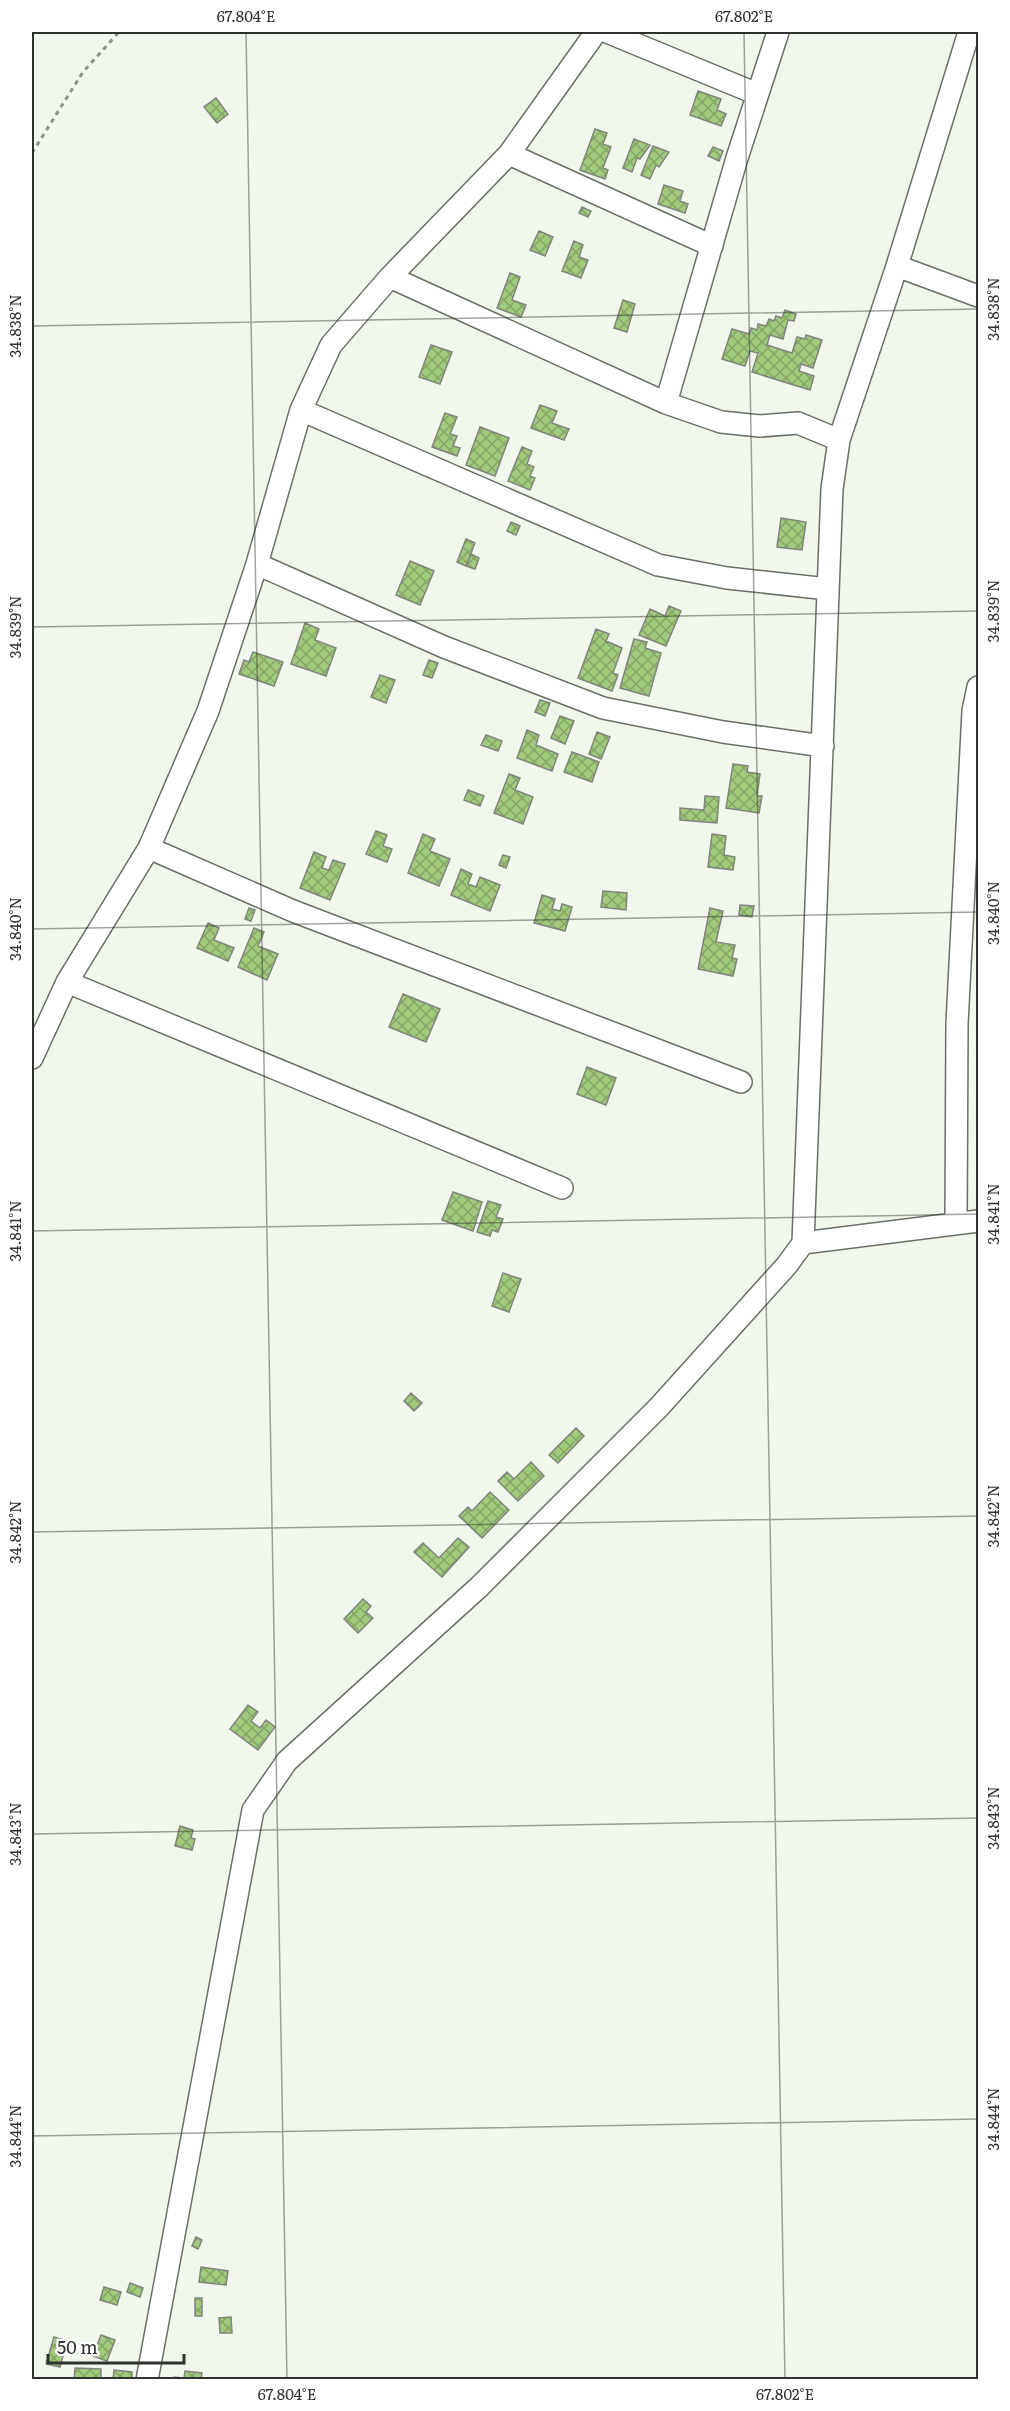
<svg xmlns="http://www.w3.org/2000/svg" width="1010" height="2411" viewBox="0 0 1010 2411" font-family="Literata,serif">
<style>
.building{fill:url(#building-cross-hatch);stroke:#81867d;stroke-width:1.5}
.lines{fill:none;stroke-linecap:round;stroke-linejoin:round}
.minor-casing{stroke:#6a6f67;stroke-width:24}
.path{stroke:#8e928b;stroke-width:3;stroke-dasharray:4.5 4.5;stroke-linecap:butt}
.minor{stroke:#fff;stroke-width:21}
.ticks{fill:none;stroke:#30322e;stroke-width:1.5;stroke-opacity:0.45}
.neatline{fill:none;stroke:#30322e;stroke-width:2}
.ticks-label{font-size:15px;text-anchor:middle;fill:#30322e}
</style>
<defs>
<pattern id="building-cross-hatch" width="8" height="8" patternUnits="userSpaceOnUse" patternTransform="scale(1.5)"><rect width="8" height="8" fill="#a2ca7c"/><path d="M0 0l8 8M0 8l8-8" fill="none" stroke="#84a566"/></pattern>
</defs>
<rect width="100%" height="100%" fill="#f2f7ed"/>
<!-- building -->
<path class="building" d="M698,91l23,8 -4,11 9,4 -5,12 -31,-11z
M216,98l12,16 -11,9 -13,-16z
M595,129l12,4 -4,11 8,3 -8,21 5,2 -3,9 -25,-9z
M634,139l16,6 -10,14 -3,-1 -5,14 -9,-4z
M653,146l16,6 -10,15 -3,-2 -6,14 -9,-4z
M713,147l10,4 -4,10 -11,-5z
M664,185l19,6 -3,10 8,3 -3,9 -27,-9z
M582,207l9,4 -3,6 -9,-4z
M539,231l14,6 -8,19 -15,-6z
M574,241l9,4 -4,12 9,3 -7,18 -19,-7z
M510,273l10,4 -8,23 14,5 -5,12 -24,-9z
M623,300l12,4 -8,28 -13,-4z
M785,310l11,4 -2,7 -6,-1 -5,19 -13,-4 -3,10 25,8 5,-16 8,2 1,-4 16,5 -9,28 -12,-4 -2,7 15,5 -4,14 -58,-18 6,-19 -8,-2 -5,15 -23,-7 10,-30 17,5 2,-6 6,2 1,-6 8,2 3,-7 5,2 2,-5 6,2z
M431,345l21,7 -12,32 -21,-7z
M540,405l17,6 -5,12 17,6 -5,11 -33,-12z
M445,413l12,4 -7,17 7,2 -4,10 7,2 -3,8 -25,-9z
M480,427l29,11 -14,38 -29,-11z
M522,447l10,4 -5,13 7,3 -4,9 5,2 -5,12 -22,-9z
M781,518l25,4 -4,28 -25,-3z
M511,522l9,4 -4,9 -9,-4z
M466,539l9,4 -9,23 -9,-4z
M471,554l8,4 -4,11 -9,-3z
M410,561l24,10 -14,34 -24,-10z
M669,606l12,5 -15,35 -27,-11 11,-26 15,7z
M305,623l14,6 -4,11 21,8 -10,28 -35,-12z
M596,629l13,5 -3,7 16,7 -9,25 5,2 -6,16 -34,-13z
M634,639l13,3 -2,6 16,5 -12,43 -29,-8z
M253,652l30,10 -9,24 -35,-12 5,-14 5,2z
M429,660l9,3 -6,15 -9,-3z
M380,675l15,5 -9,23 -15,-6z
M540,700l10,3 -5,13 -10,-4z
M560,716l14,5 -9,23 -14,-6z
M527,730l12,5 -3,10 22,9 -6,17 -35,-13z
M597,732l13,5 -9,22 -12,-5z
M486,735l16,6 -4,10 -17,-6z
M572,752l27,10 -7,20 -28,-10z
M733,764l15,2 -1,6 13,2 -3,22h5l-3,17 -33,-5z
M509,774l11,4 -5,12 18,7 -10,27 -29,-11z
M468,790l16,6 -4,10 -16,-6z
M705,796l14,1 -2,26 -37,-3v-12l24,2z
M376,831l11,4 -4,11 9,3 -5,13 -21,-8z
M423,834l12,5 -5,12 20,8 -11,27 -31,-13z
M712,834l14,2 -2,19 11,2 -2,13 -25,-3z
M314,852l12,5 -4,11 7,2 4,-10 12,4 -15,36 -30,-12z
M503,855l7,2 -4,11 -7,-3z
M461,869l11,5 -4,10 8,3 4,-10 20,8 -10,26 -39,-16z
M603,891l24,2 -1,17 -25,-3z
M542,895l13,4 -3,10 8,2 2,-7 10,3 -7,24 -31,-8z
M740,905l14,1 -2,11 -13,-2z
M249,908l6,2 -4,11 -6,-2z
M710,908l13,3 -7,31 19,3 -3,13 5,1 -4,17 -35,-7z
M208,923l11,5 -5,12 20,8 -6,13 -31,-13z
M254,928l10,4 -6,14 20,8 -11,26 -29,-13z
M403,994l37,15 -14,33 -37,-15z
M587,1067l29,11 -10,27 -29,-11z
M453,1192l29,10 -9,29 -31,-11z
M488,1201l13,4 -5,12 7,2 -5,13 -6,-2 -2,6 -13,-4z
M503,1273l18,6 -12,33 -17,-6z
M411,1393l11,10 -8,8 -10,-10z
M576,1428l8,8 -26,27 -9,-8z
M531,1462l13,14 -26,25 -20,-20 9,-9 7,7z
M490,1492l19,18 -27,28 -23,-22 9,-9 4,4z
M458,1538l11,9 -27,30 -28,-25 9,-9 16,15z
M363,1599l8,7 -5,6 7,6 -15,15 -14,-14z
M248,1705l10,7 -7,9 9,7 6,-8 9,7 -17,23 -28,-21z
M180,1826l13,4 -2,8 4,1 -3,11 -17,-4z
M196,2237l6,3 -4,9 -6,-3z
M201,2267l27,4 -2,14 -27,-3z
M130,2283l13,5 -3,9 -13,-5z
M104,2287l17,5 -4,13 -17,-5z
M195,2298h7v18h-7z
M231,2317l1,16h-12l-1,-15z
M101,2335l14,5 -8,21 -14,-5z
M54,2337l13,4 -7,26 -14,-3z
M75,2368l26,1v11h-27z
M114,2370l18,2v8h-19z
M185,2371l17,2 -1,7h-27v-3l10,1z"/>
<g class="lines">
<defs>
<path id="minor" d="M607,32l150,62
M509,154l203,92
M897,266l81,30
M390,277l276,126 55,19 39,4 38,-3 41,17
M666,403l71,-245 41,-126
M301,410l357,155 69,13 101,11
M257,564l187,83 159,61 120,24 100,14
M149,848l144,63 448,171
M67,982l495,206
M32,1058l35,-76 82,-134 59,-137 49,-147 44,-154 30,-65 59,-68 119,-123 87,-122
M956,1222l1,-198 16,-313 5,-24
M803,1243l175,-22
M147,2380l106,-570 34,-49 192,-174 180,-180 128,-142 16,-22 29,-754 7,-49 58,-174 72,-234"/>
</defs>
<!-- minor casing -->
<use href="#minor" class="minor-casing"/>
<!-- path -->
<path class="path" d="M32,153l51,-81 36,-40"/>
<!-- minor -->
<use href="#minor" class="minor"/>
</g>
<!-- ticks -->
<path class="ticks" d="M246,32l41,2348M744,32l41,2348M32,326l946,-17M32,627l946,-16M32,929l946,-17M32,1231l946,-17M32,1532l946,-16M32,1834l946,-16M32,2136l946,-17"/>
<!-- border -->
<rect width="1010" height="2411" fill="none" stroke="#ffffff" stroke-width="66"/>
<!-- scale -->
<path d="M48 2354v9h136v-9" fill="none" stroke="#30322e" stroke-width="3"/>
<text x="57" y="2354" font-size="18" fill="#30322e" stroke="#ffffff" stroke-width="4.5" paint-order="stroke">50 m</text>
<rect x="33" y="33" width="944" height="2345" class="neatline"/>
<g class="ticks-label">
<text x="246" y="22">67.804°E</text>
<text x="744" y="22">67.802°E</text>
<text transform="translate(994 309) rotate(-90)" y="5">34.838°N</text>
<text transform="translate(16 326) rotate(-90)" y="5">34.838°N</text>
<text transform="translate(994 611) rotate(-90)" y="5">34.839°N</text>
<text transform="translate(16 627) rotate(-90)" y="5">34.839°N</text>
<text transform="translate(994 913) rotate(-90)" y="5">34.840°N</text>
<text transform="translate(16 929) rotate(-90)" y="5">34.840°N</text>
<text transform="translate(994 1214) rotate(-90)" y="5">34.841°N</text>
<text transform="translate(16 1231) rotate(-90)" y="5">34.841°N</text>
<text transform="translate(994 1516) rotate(-90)" y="5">34.842°N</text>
<text transform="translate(16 1532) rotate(-90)" y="5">34.842°N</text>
<text transform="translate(994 1818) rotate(-90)" y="5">34.843°N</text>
<text transform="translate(16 1834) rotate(-90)" y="5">34.843°N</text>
<text transform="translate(994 2119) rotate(-90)" y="5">34.844°N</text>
<text transform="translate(16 2136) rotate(-90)" y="5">34.844°N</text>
<text x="287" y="2400">67.804°E</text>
<text x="785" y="2400">67.802°E</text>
</g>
</svg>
